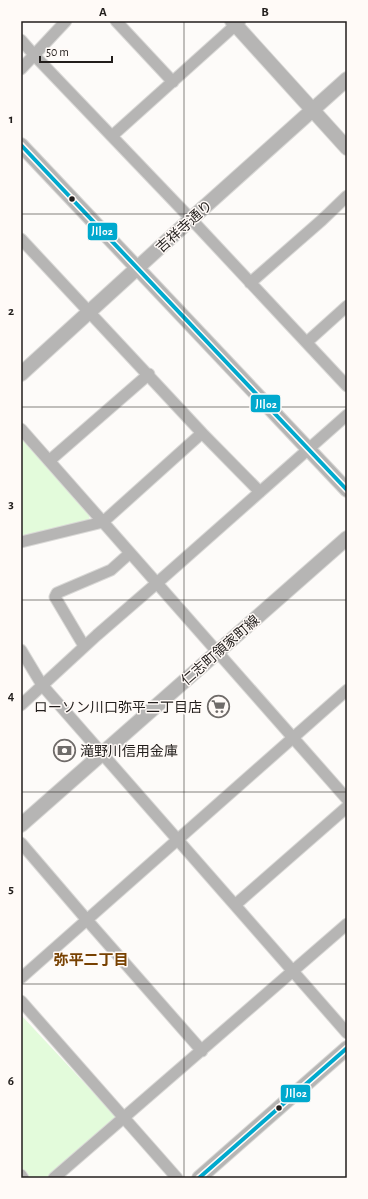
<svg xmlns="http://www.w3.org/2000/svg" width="368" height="1199" viewBox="0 0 368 1199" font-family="'Alegreya Sans','Noto Sans JP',sans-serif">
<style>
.green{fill:#e3fbdb}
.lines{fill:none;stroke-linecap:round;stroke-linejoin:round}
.minor-casing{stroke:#d9d8d6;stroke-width:13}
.tertiary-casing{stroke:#d9d8d6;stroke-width:16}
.minor{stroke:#b6b5b4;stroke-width:11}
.tertiary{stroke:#b6b5b4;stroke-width:14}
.bus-1-casing{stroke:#fffaf7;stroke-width:7}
.bus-1{stroke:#00a9ce;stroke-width:4}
.grid{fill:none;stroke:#221e1c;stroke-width:1;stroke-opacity:0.55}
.bus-dot{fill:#221e1c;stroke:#fffaf7;stroke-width:1.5}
.labels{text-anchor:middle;stroke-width:3;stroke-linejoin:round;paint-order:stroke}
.street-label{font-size:14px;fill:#221e1c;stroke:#fffaf7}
.poi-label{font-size:14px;fill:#221e1c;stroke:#fffaf7;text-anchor:end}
.neighbourhood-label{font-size:15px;font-weight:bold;fill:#774101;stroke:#fffaf7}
.line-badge{stroke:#fffaf7;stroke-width:1.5}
.badge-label{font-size:11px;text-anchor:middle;font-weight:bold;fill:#fff}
.neatline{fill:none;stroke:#221e1c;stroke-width:1.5}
.grid-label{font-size:13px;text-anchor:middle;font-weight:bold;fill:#221e1c}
</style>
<rect width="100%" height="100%" fill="#fdfbf9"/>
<!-- green -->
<path class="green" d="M21,437l69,77 -1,6 -68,18z
M21,1015l96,103 -69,60h-17l-10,-11z"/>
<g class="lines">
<defs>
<path id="minor" d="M116,21l57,61
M21,40l14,16 156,163 156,167
M21,69l45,-48
M112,136l128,-115
M21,239l181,194 58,59
M250,283l72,-63 25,-24
M307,342l40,-36
M21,429l326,370
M49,461l100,-87
M21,542l82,-20 99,-89
M84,646l-29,-49 2,-4 54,-23 19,-17
M21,650l21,35 305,348
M21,705l76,-70 60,-52 190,-168
M21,843l66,77 115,131
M235,905l112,-98
M21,978l326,-288
M21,1001l156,177
M21,1175l2,3
M54,1178l293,-254"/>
<path id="tertiary" d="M232,21l115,127
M21,145l326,345
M21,374l170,-155 156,-140
M21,825l326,-287
M199,1178l148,-130"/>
</defs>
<!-- minor casing -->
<use href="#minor" class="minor-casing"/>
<!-- tertiary casing -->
<use href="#tertiary" class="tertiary-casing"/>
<!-- minor -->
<use href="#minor" class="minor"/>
<!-- tertiary -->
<use href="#tertiary" class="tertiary"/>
<defs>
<path id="bus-1" d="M21,145l326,345
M199,1178l148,-130"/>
</defs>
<!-- bus-1 casing -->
<use href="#bus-1" class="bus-1-casing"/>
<!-- bus-1 -->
<use href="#bus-1" class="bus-1"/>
</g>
<!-- grid -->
<path class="grid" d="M184,21v1157M21,214h326M21,407h326M21,600h326M21,792h326M21,984h326"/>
<!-- icons -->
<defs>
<symbol id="supermarket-ring" viewBox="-11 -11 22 22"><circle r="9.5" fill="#fffaf7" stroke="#6f6b69" stroke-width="1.5"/><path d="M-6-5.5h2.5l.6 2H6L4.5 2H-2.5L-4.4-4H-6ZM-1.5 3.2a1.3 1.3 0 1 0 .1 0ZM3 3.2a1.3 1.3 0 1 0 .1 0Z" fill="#6f6b69"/></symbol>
<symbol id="bank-ring" viewBox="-11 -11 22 22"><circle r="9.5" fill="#fffaf7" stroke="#6f6b69" stroke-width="1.5"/><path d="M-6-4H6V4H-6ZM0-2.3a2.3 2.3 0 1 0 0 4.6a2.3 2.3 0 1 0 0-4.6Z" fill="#6f6b69"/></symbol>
</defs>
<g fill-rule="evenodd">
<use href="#supermarket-ring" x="206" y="694" width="25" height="25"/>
<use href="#bank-ring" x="52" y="738" width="25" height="25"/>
</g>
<!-- markers -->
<g class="bus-dot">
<circle cx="72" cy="199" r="3.5"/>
<circle cx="279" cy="1108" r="3.5"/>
</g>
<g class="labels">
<!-- street labels -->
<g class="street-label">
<text transform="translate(184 226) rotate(-42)" y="5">吉祥寺通り</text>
<text transform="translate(220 650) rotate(-41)" y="5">仁志町領家町線</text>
</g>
<!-- poi labels -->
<g class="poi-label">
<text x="202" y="712">ローソン川口弥平二丁目店</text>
<text x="80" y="756" text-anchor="start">滝野川信用金庫</text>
</g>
<!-- neighbourhood labels -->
<g class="neighbourhood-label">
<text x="91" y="965">弥平二丁目</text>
</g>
</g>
<g class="line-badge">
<rect x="87" y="222" width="31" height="19" rx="4" fill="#00a9ce"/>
<rect x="250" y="394" width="31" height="19" rx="4" fill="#00a9ce"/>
<rect x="280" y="1084" width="31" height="19" rx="4" fill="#00a9ce"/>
</g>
<g class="badge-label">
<text x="102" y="235">川02</text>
<text x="266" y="408">川02</text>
<text x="296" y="1097">川02</text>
</g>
<!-- border -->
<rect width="368" height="1199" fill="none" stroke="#fffaf7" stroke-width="44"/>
<!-- scale -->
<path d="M40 56v6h72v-6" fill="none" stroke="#221e1c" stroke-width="2"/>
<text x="46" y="56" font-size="12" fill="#221e1c" stroke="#fffaf7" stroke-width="3" paint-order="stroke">50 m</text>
<rect x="22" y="22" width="324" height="1155" class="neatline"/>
<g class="grid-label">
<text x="103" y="16">A</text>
<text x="265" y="16">B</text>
<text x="11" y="123">1</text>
<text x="11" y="315">2</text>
<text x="11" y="508">3</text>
<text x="11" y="700">4</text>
<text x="11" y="893">5</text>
<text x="11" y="1085">6</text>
</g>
</svg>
